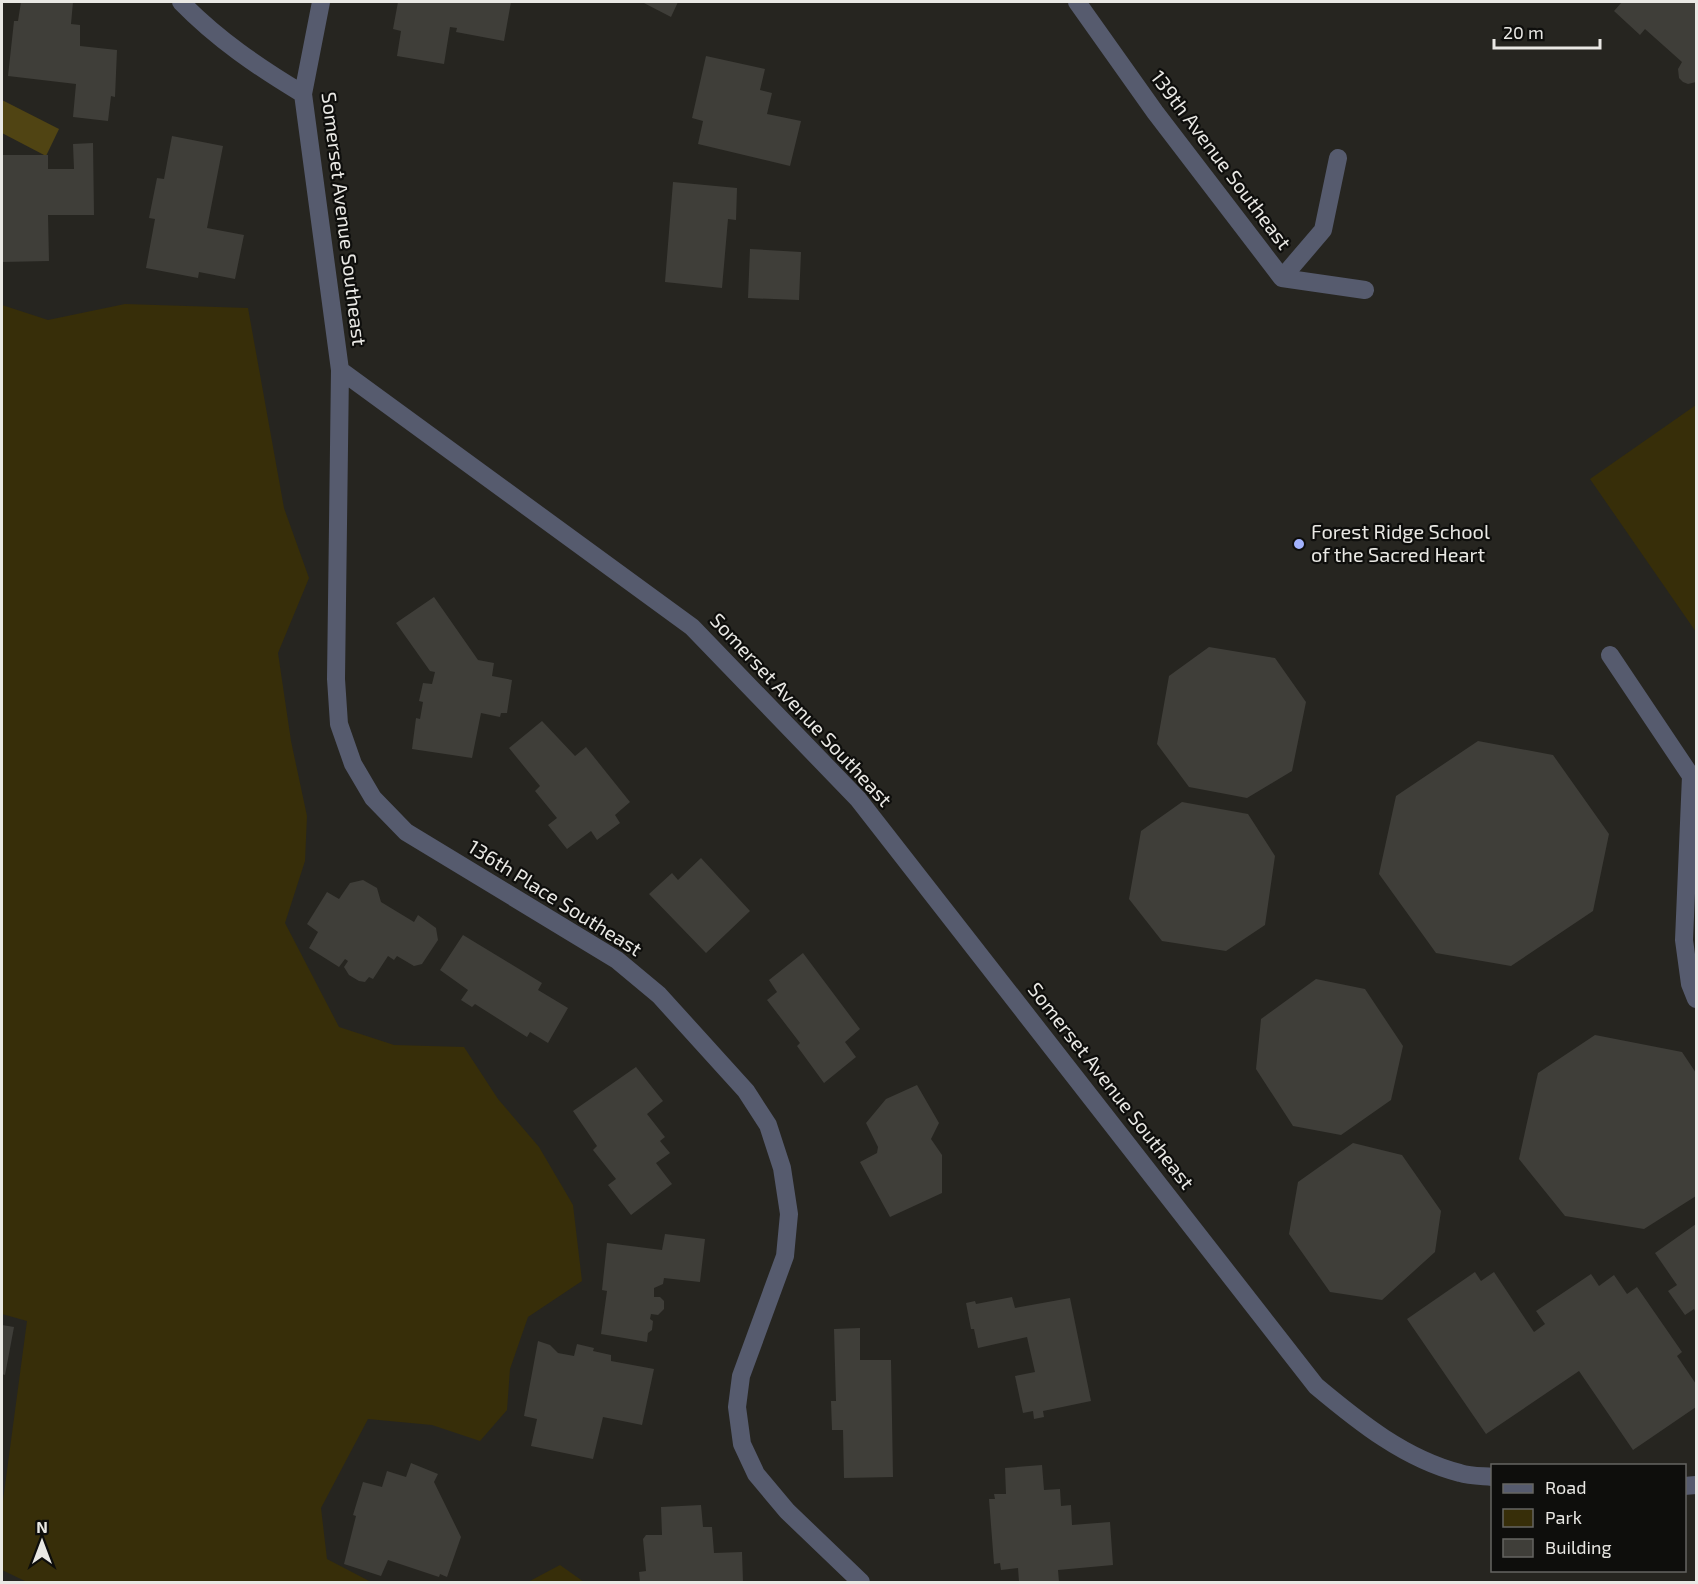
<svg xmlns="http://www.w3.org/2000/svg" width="1698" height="1584" viewBox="0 0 1698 1584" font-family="'Exo 2',sans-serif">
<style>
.green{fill:#372e09}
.water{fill:#504413}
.building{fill:#3f3e39}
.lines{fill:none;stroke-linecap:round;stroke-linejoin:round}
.minor{stroke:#565b6e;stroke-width:18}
.poi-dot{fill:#a2b2fd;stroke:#0e0e0c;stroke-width:2}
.labels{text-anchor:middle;stroke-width:4.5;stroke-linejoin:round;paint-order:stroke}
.street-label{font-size:20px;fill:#e9e8e4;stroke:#0e0e0c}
.poi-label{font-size:20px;fill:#e9e8e4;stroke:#0e0e0c;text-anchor:start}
</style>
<rect width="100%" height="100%" fill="#262520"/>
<!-- green -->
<path class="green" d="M125,304l123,4 36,200 25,70 -31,75 13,88 16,75 -2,45 -20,62 54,104 55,18 70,2 34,52 41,48 34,58 9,76 -54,36 -18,52 -3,41 -27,31 -48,-16 -64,-6 -47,89 6,51 44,23h-344l-25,-12v-62l25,-187 -25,-7v-1009l46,15z
M1696,405v227l-106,-153z
M560,1565l24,17h-56z"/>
<!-- water -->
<path class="water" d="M2,100l57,29 -13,27 -44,-23z"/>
<!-- building -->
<path class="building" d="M21,2h52l-2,22 9,1v21l37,4 -2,47 -4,-1 -3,25 -35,-4 3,-33 -68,-8 6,-55h4z
M398,2h113l-7,39 -48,-9 1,-4 -7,-1 -6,37 -47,-8 4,-25 -8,-2z
M642,2h36l-7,15z
M1622,2h74v80l-8,2 -5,-2 -4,-4 -1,-9 4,-7 -37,-33 -5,6 -26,-24z
M706,56l59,13 -5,21 12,3 -5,21 34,7 -11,45 -92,-22 5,-23 -11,-3z
M172,136l51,10 -16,82 37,7 -9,44 -36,-7 -1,6 -52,-10 9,-49 -6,-1 8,-40 7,1z
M93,143l1,72h-46l1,46 -47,1v-107h46v14h26l-1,-25z
M673,182l64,6 -1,32 -8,-1 -6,69 -57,-6z
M750,249l51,3 -2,48 -51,-2z
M434,597l44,63 16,3 -2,13 20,4 -5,33h-6l-1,4 -19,-4 -9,45 -60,-9 4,-31 4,1 3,-17 -4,-1 4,-18 9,1 3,-12 -5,-1 -34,-48z
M1209,647l66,11 31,44 -14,69 -45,27 -58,-11 -32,-43 12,-68z
M542,721l33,35 11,-9 44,55 -15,13 5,8 -23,17 -6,-9 -24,18 -19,-24 9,-7 -22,-27 5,-5 -31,-38z
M1478,741l75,14 56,79 -16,77 -82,55 -75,-13 -57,-79 17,-78z
M1182,802l66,12 27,42 -10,69 -39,26 -64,-10 -33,-42 12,-68z
M701,858l49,53 -44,42 -57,-59 23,-21 6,7z
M363,880l14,8 4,14 33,20 4,-7 18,13 2,12 -16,24 -8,2 -17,-10 -3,4 -6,-4 -15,23 -4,-2 -4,5 -6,-1 -10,-6 -5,-8 4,-6 -3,-2 -6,8 -30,-19 9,-16 -11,-8 20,-32 12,7 11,-16z
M463,935l79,48 -4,7 30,18 -20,35 -18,-11 -3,5 -52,-33 -3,3 -11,-7 7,-10 -28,-20z
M803,953l57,76 -15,13 11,15 -32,26 -27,-37 3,-3 -33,-43 10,-8 -8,-12z
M1316,979l49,10 38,57 -12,54 -50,35 -48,-9 -37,-57 5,-50z
M1595,1035l87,17 14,21v123l-52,33 -79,-13 -46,-57 19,-86z
M636,1067l27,34 -16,13 18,23 -5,4 10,12 -14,10 16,21 -41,31 -23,-30 8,-6 -23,-29 4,-4 -24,-35z
M917,1085l22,38 -8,16 11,16v38l-52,24 -30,-55 17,-9 1,-6 -12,-24 20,-24z
M1353,1143l49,12 39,56 -6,41 -53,48 -52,-8 -41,-58 9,-52z
M1696,1224v89l-2,-4 -9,6 -17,-24 9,-6 -22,-32z
M665,1234l40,5 -5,43 -36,-4 -1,6 -9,4v9h6l4,4v8l-6,6 -7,-1 -1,5 3,2 -1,9 -4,3 -1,9 -46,-8 6,-43 -5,-1 5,-47 55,7z
M1475,1272l6,9 13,-9 40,60 11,-8 -9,-13 55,-37 8,12 15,-11 13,19 10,-7 45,65 -5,4 19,28v23l-63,43 -54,-79 -93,63 -79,-115z
M1012,1297l3,11 55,-10 21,103 -48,10 1,6 -10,2 -1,-8 -10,2 -8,-37 20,-4 -8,-35 -49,11 -4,-19h-3l-5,-26 9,-2 1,3z
M2,1325l12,2 -9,48 -3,-1z
M860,1328v32h31l2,117 -49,1 -1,-48h-11l-1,-29h5l-2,-72z
M538,1341l12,4 8,8 16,3 3,-12 17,4 -1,3 18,4v6l43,8 -12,56 -39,-8 -10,42 -62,-13 6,-27 -13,-3z
M411,1463l27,11 -4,8 27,55 -14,40 -7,-3 -1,3 -51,-17 -7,16 -37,-12 12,-48 -3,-1 10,-33 19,5 5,-16 19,6z
M1042,1465l2,25 16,-1 1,17 10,-1 1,20 38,-3 3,43 -55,5 1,12h-40l-1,-14 -17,2 -1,-7 -6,1 -5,-65h6l-1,-5h12l-1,-26z
M701,1505l2,22h9l2,26 28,-1 1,30h-103l-1,-10 7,-1 -3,-32 3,-4h16l-1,-28z"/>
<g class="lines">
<!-- minor -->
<path class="minor" d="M181,2c36,37 77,65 122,92
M321,2l-18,92 37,276 -4,309 3,45 14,40 20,34 33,34 211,128 42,35 87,96 22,34 14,43 7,46 -4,42 -44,120 -4,31 5,37 14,30 31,37 74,71
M1077,2l78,110 127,166 83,12
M1282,278l41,-48 15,-72
M340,370l352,257 166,172 458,587c43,36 89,73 144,87 10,3 22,3 32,4
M1610,655l81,121 -7,164 6,44 6,15
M1684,1486l12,-1"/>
</g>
<!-- markers -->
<circle class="poi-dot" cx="1299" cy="544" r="6"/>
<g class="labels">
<!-- street labels -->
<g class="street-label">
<text transform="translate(1221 160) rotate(53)" y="7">139th Avenue Southeast</text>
<text transform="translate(344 219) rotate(83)" y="7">Somerset Avenue Southeast</text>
<text transform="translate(801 710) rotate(47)" y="7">Somerset Avenue Southeast</text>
<text transform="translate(555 898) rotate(32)" y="7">136th Place Southeast</text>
<text transform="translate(1111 1086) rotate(52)" y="7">Somerset Avenue Southeast</text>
</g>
<!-- poi labels -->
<g class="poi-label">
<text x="1311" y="539">Forest Ridge School<tspan x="1311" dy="23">of the Sacred Heart</tspan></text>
</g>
</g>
<!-- border -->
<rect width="1698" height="1584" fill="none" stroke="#e9e8e4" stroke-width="6"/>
<!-- legend -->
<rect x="1491" y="1464" width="195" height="108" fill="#0e0e0c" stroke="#666562" stroke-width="1.5"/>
<rect x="1503" y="1484" width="30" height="9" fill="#565b6e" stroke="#666562" stroke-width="1.5"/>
<text x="1545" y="1494" font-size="18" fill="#e9e8e4">Road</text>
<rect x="1503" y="1509" width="30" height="18" fill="#372e09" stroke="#666562" stroke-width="1.5"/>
<text x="1545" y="1524" font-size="18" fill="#e9e8e4">Park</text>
<rect x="1503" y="1539" width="30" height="18" fill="#3f3e39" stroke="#666562" stroke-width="1.5"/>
<text x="1545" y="1554" font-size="18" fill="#e9e8e4">Building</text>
<!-- north arrow -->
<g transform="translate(42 1542)" stroke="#0e0e0c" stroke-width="4.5" paint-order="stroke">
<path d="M0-4.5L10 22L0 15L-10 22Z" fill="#e9e8e4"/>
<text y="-9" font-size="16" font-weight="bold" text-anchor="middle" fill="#e9e8e4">N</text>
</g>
<!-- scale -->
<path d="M1494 39v9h106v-9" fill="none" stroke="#e9e8e4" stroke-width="3"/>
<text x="1503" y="39" font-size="18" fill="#e9e8e4" stroke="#0e0e0c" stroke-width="4.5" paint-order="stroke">20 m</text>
</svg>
